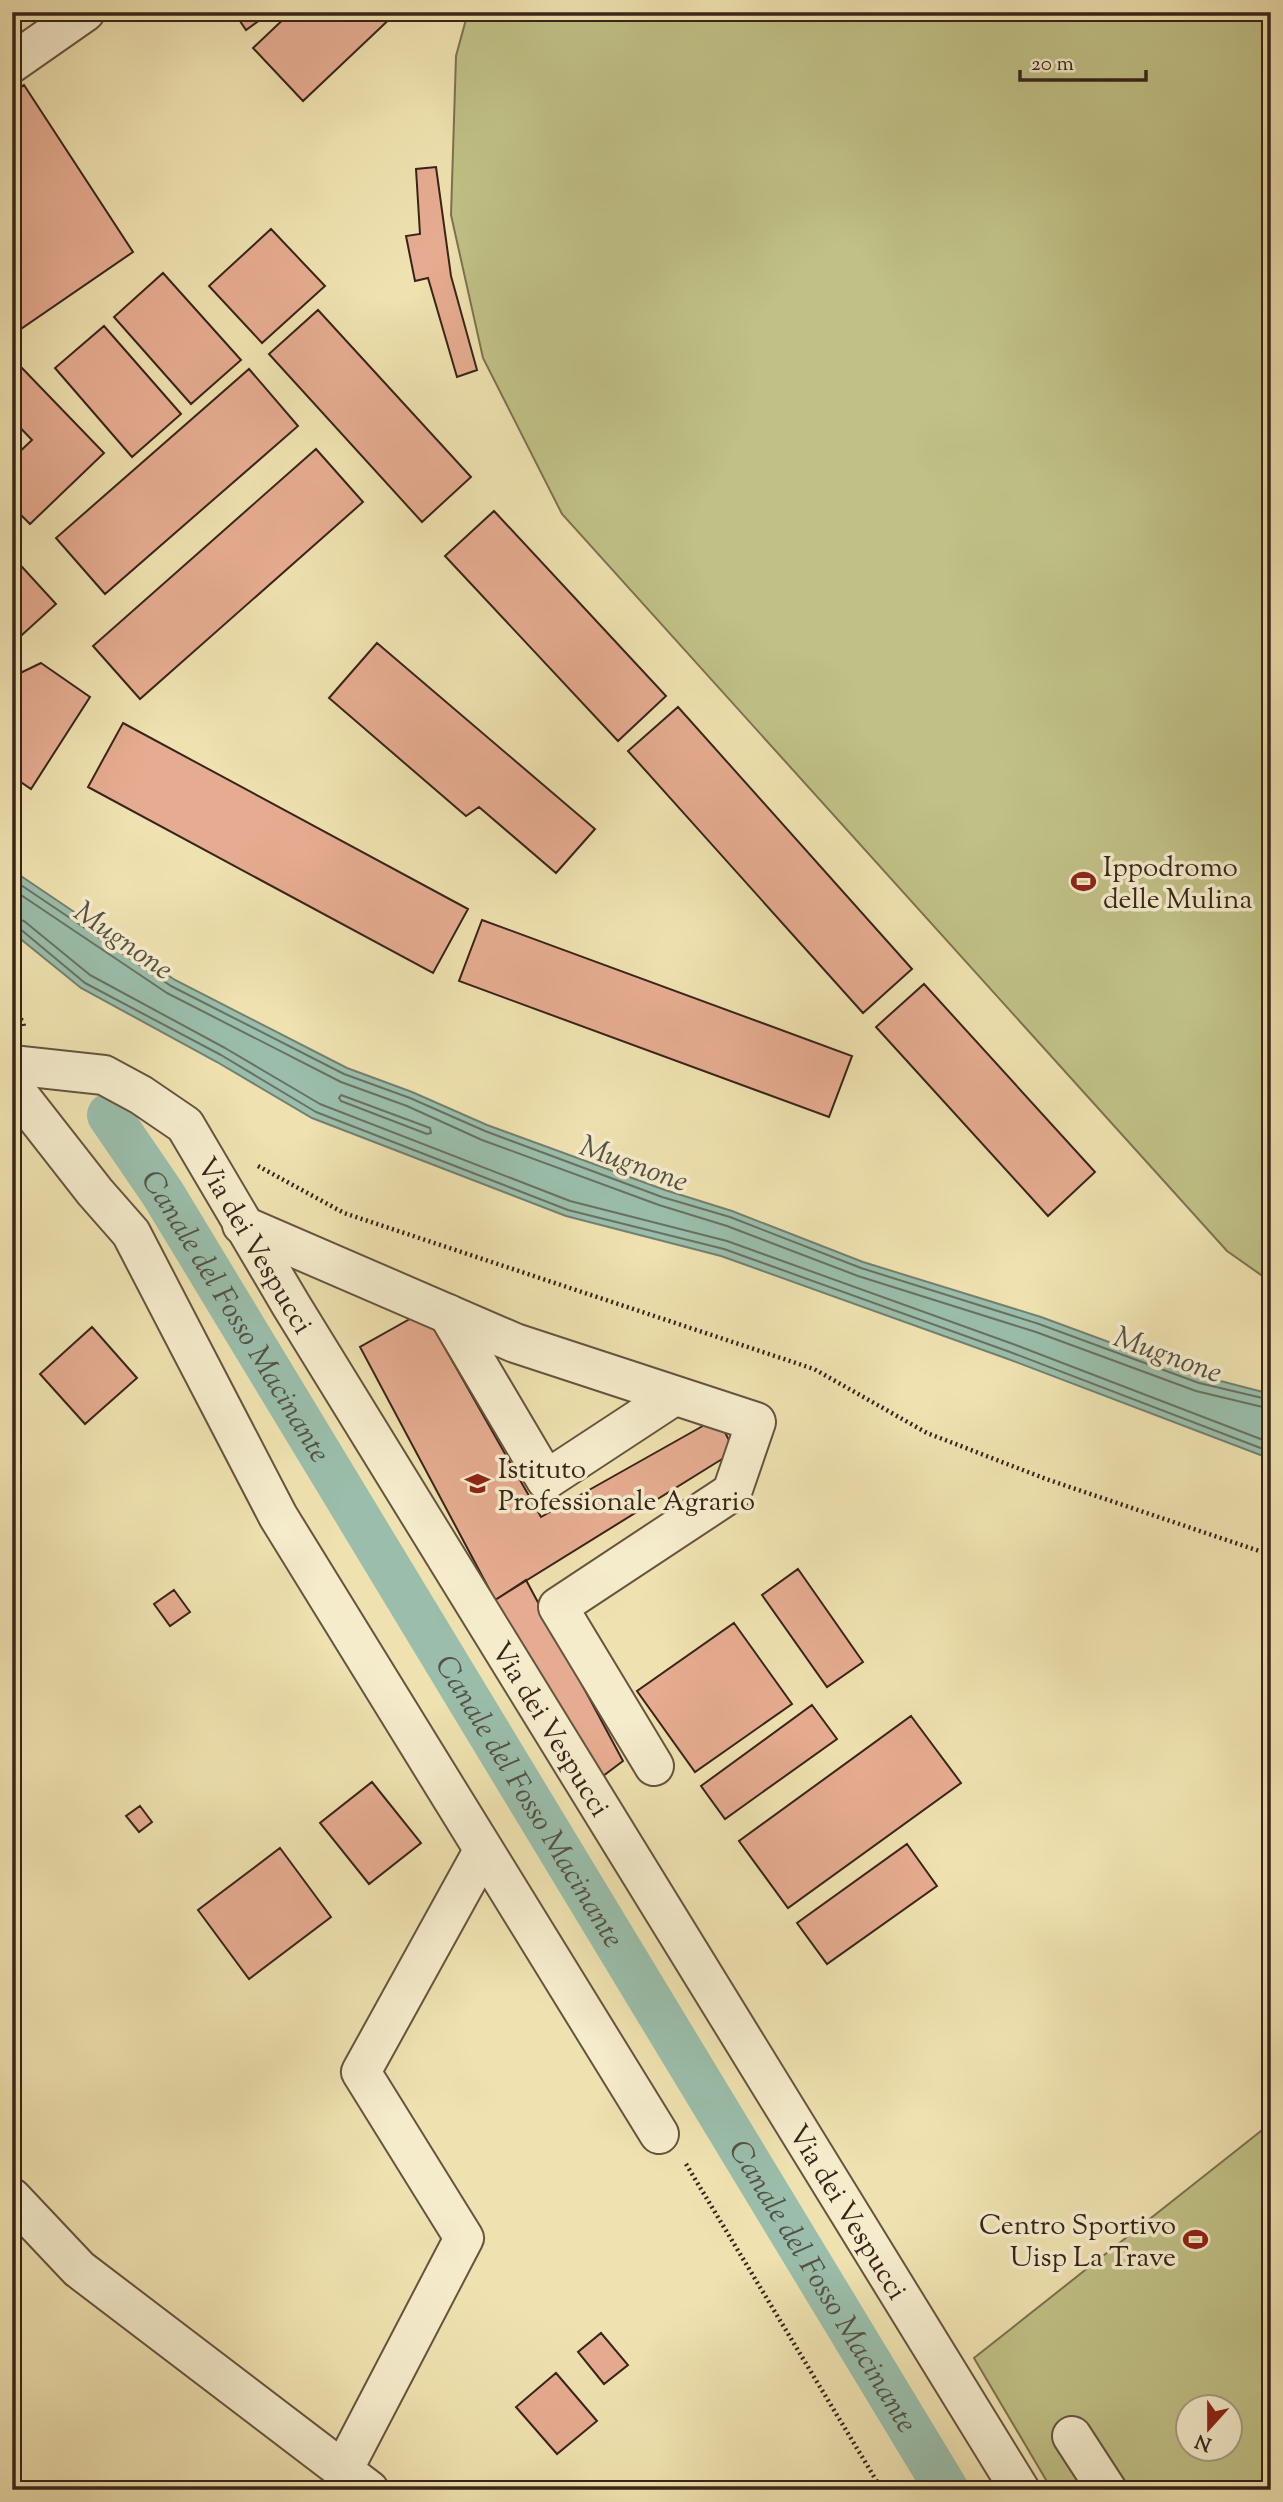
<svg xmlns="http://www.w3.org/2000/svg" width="1283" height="2502" viewBox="0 0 1283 2502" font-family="'Sorts Mill Goudy',serif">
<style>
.green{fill:#c0c186;stroke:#7c7250;stroke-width:2;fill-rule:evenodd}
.water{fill:#9abeab;stroke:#738071;stroke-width:2}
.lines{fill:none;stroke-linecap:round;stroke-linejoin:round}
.shore{stroke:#697162;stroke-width:2}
.canal{stroke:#9abeab;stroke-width:44}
.building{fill:#e6ac91;stroke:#382419;stroke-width:2}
.minor-casing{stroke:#66543f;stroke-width:42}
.path{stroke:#382419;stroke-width:4.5;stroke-dasharray:2 3.5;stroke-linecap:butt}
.minor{stroke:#f5eccc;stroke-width:38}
.labels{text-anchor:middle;stroke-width:7;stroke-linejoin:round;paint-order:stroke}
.poi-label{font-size:28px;fill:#382419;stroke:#f5eccc;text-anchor:start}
.street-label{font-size:28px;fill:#382419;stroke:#f5eccc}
.water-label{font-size:30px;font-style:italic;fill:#555245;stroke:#f5eccc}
</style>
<rect width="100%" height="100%" fill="#efe2b0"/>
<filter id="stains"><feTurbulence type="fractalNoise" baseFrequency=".00286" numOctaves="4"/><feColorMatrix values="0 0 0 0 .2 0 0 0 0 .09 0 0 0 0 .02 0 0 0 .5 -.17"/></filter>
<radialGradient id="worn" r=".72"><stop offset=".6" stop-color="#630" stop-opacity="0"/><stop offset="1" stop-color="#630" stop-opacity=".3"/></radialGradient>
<!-- green -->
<path class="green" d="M468,12h803v1270l-44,-31 -665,-737 -79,-156 -32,-143 5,-159z
M1271,2123v367h-219l-78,-132zM1188,2408h42v42h-42z"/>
<!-- water -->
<path class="water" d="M12,870l163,110 172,88 65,24 75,33 178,65 67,21 131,51 178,55 160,59 70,18v65l-263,-100 -287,-103 -155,-40 -254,-98 -95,-56 -136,-74 -69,-56z"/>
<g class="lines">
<!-- shore -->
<path class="shore" d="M12,879l159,107 173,88 66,24 75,33 177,66 68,20 131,51 178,56 160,59 72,17
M12,889l155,104 174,89 66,24 75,34 177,65 68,21 131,50 178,56 160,59 75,18
M12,918l12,3 66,54 135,73 95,56 250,97 157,40 286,103 258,99
M12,927l7,1 66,55 136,72 95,57 252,98 156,39 286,103 261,100
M341,1095l89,33 1,5 -4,1 -86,-33 -2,-3z"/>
<!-- canal -->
<path class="canal" id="s1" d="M109,1115l54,79 784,1296"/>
</g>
<!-- building -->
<path class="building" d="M234,12h37l-25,18z
M291,12h106l-94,89 -50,-53z
M24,85l109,167 -121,83v-241z
M436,167l15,109 26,94 -20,7 -29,-99 -13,3 -9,-45 14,-2 -4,-65z
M271,229l54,57 -63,57 -53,-57z
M163,273l78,87 -50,44 -77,-87z
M318,310l153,167 -49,45 -153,-168z
M104,326l77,88 -49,43 -77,-89z
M21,367l83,86 -74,71 -18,-18v-47l20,-19 -20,-21v-43z
M249,369l49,57 -193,168 -49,-56z
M316,449l47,53 -223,197 -47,-53z
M494,511l172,185 -48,45 -173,-185z
M12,556l44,48 -44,40z
M377,643l218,186 -39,44 -77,-66 -13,9 -137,-118z
M41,663l49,34 -59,92 -19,-13v-99z
M678,707l234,262 -49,44 -235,-262z
M123,723l345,186 -35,64 -345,-186z
M482,920l370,136 -23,61 -370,-136z
M924,984l171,188 -47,44 -172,-189z
M424,1311l117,206 176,-99 18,33 -240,149 -135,-253z
M92,1327l45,51 -52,46 -45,-50z
M798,1569l65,93 -36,25 -65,-92z
M526,1580l97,181 -20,15 -108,-176z
M174,1590l16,22 -20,14 -16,-22z
M734,1623l58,81 -97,68 -58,-81z
M812,1705l25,34 -112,80 -24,-33z
M911,1716l50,67 -173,125 -49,-67z
M372,1782l49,61 -52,41 -49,-61z
M140,1806l12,16 -13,10 -13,-16z
M907,1844l30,42 -110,78 -30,-41z
M280,1848l51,69 -82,62 -51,-69z
M601,2333l27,32 -24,19 -26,-32z
M556,2373l41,48 -40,33 -41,-47z"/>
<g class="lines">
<defs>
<g id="minor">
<path d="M12,63l73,-51"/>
<path id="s2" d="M12,1065l92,10 37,20 44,30 106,180 729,1185"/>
<path d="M12,1086l83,106 36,41 147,283 381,618"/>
<path d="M242,1225l273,118 241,79 -24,70 -174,115 96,159"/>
<path d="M448,1314l98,166 128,-84"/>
<path d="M12,2198l67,71 290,221"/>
<path d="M1072,2436l35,54"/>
<path d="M343,2470l121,-232 -103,-166 122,-221"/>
</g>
</defs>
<!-- minor casing -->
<use href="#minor" class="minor-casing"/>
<!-- path -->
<path class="path" d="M12,1013l11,8 1,6
M258,1166l86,47 470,156 113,64 119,46 225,76
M686,2164l196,326"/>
<!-- minor -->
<use href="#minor" class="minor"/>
</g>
<!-- icons -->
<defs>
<symbol id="stadium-bare" viewBox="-9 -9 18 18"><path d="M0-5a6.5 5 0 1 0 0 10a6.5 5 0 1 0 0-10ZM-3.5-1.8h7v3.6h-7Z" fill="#8f2418" stroke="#f5eccc" stroke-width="2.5" paint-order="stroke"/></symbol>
<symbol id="school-bare" viewBox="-9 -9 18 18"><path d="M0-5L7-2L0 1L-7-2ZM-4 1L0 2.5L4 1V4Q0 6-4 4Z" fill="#8f2418" stroke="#f5eccc" stroke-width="2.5" paint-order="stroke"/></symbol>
</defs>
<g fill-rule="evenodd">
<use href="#stadium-bare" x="1066" y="864" width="35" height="35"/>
<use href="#school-bare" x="460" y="1466" width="35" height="35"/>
<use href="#stadium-bare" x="1178" y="2222" width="35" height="35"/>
</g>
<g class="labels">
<!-- poi labels -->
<g class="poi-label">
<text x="1103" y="876">Ippodromo<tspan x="1103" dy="32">delle Mulina</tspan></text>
<text x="498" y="1478">Istituto<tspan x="498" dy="32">Professionale Agrario</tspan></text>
<text x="1176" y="2234" text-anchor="end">Centro Sportivo<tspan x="1176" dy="32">Uisp La Trave</tspan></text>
</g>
<!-- street labels -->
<g class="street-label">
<text dy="10" stroke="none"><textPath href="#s2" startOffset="327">Via dei Vespucci</textPath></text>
<text dy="10" stroke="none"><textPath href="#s2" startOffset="894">Via dei Vespucci</textPath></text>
<text dy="10" stroke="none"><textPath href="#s2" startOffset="1461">Via dei Vespucci</textPath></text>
</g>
<!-- water labels -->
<g class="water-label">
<text transform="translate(124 940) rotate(35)" y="10">Mugnone</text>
<text transform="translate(634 1163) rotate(20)" y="10">Mugnone</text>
<text dy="10" stroke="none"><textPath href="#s1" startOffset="238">Canale del Fosso Macinante</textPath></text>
<text transform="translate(1168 1354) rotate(20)" y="10">Mugnone</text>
<text dy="10" stroke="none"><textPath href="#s1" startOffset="805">Canale del Fosso Macinante</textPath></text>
<text dy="10" stroke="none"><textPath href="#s1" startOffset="1372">Canale del Fosso Macinante</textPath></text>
</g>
</g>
<!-- margin -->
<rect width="1283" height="2502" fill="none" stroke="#efe2b0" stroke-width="42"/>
<rect x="14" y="14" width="1255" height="2474" fill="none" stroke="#382419" stroke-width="3.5"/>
<rect x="21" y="21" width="1241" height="2460" fill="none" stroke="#382419" stroke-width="2"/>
<!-- north arrow -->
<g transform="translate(1209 2428) rotate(201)"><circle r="33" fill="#f5eccc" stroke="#a99c84" stroke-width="2"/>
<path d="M0-5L12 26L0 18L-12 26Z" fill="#8f2418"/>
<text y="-10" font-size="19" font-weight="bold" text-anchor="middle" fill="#382419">N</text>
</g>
<!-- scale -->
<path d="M1020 70v10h126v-10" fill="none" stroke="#382419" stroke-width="3.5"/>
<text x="1031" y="70" font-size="21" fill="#382419" stroke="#f5eccc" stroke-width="5" paint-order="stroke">20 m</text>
<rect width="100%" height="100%" filter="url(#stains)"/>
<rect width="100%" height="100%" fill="url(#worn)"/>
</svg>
